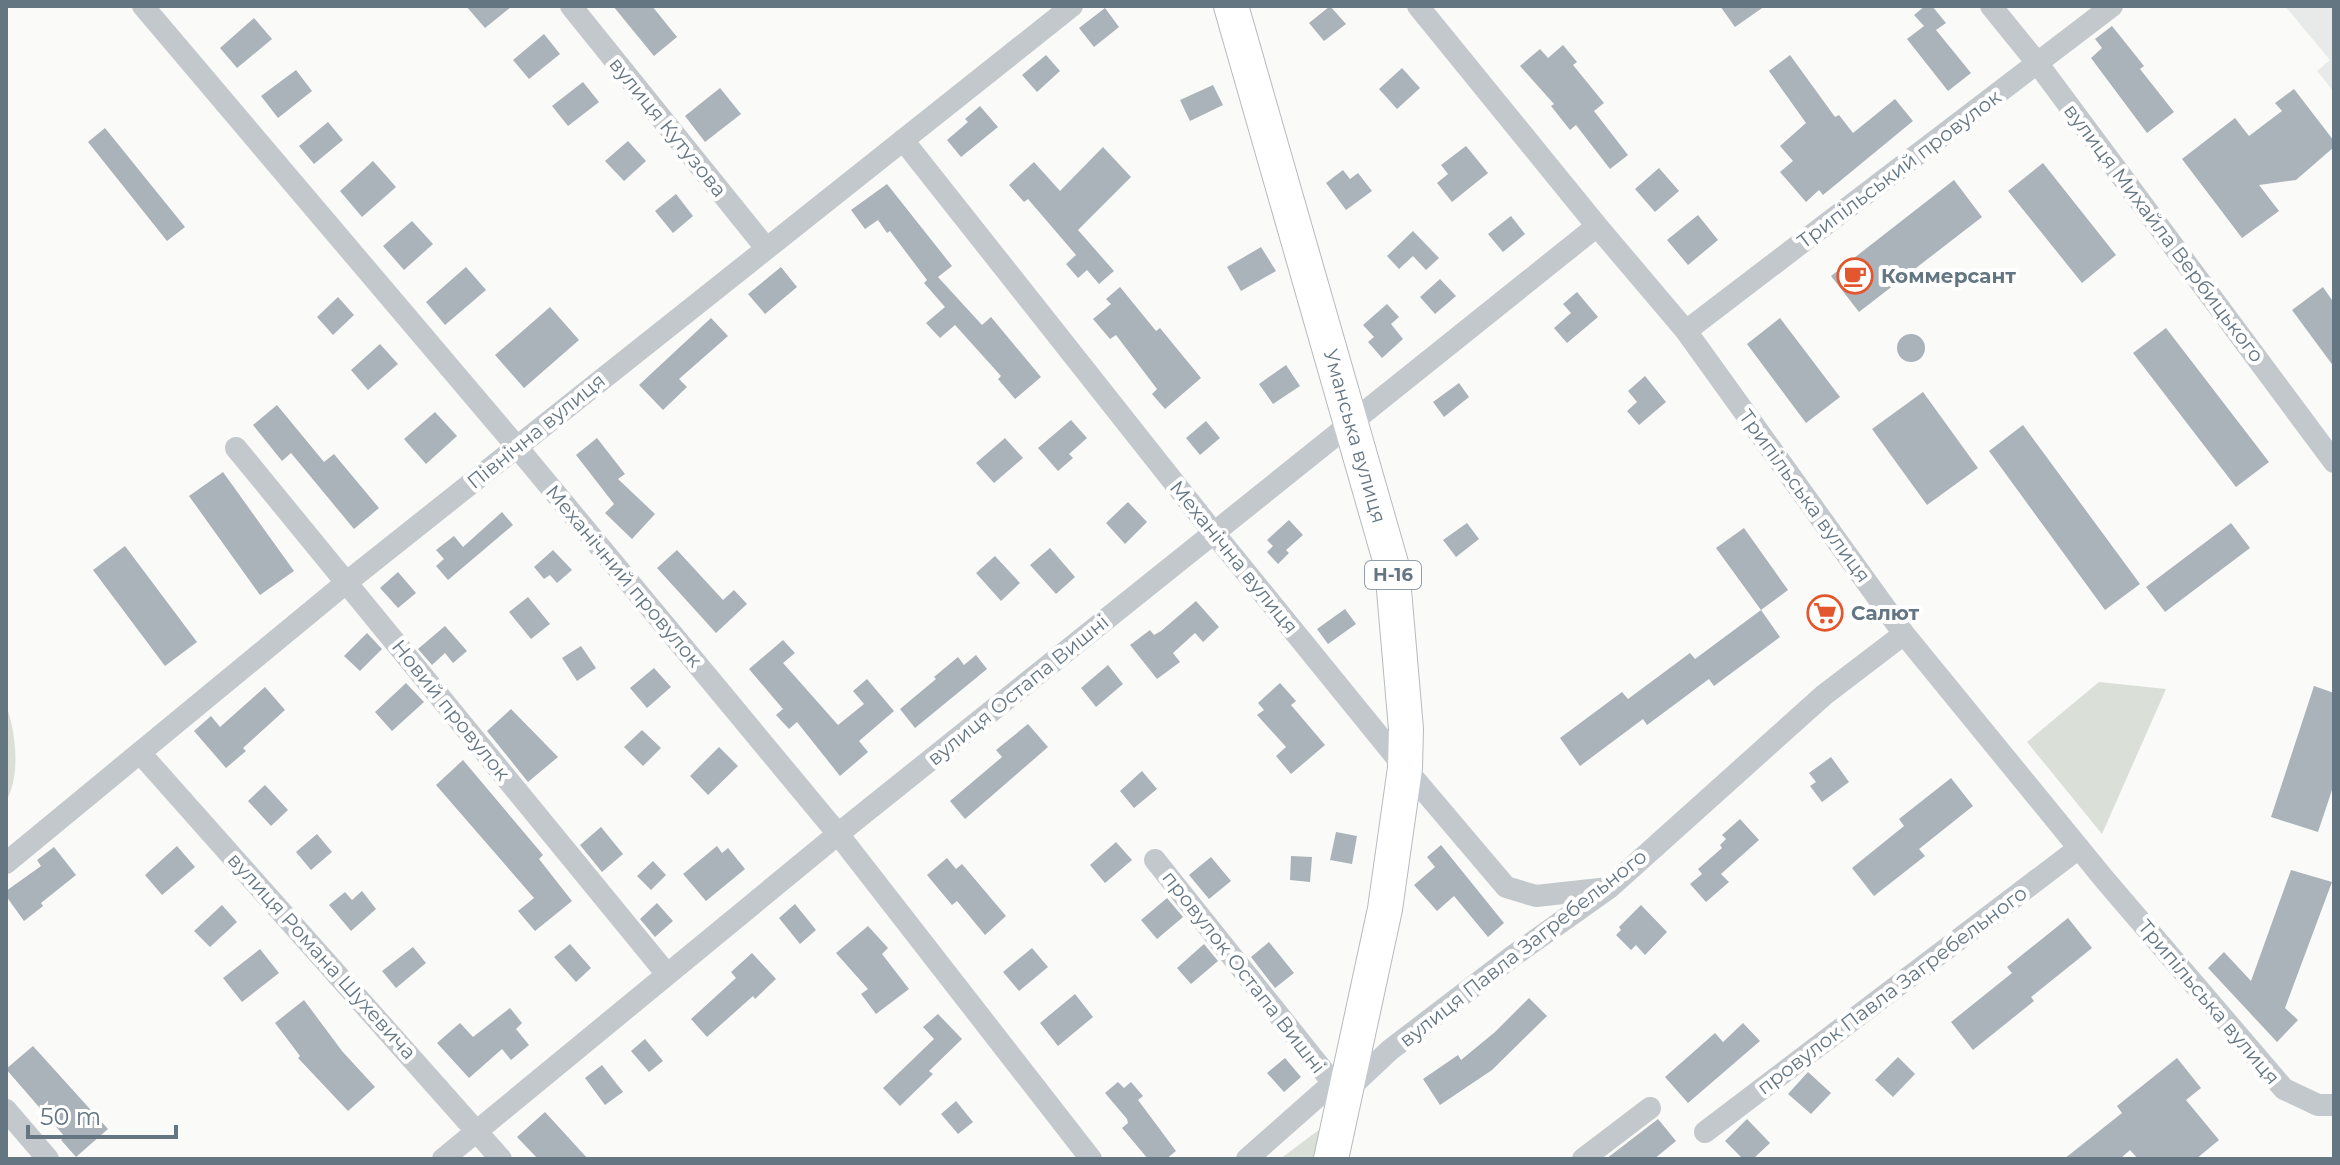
<svg xmlns="http://www.w3.org/2000/svg" width="2340" height="1165" viewBox="0 0 2340 1165" font-family="Montserrat,sans-serif">
<style>
.built{fill:#e8e9e9}
.green{fill:#dadfd7}
.building{fill:#aab3b9}
.lines{fill:none;stroke-linecap:round;stroke-linejoin:round}
.primary-casing{stroke:#b5babe;stroke-width:36}
.minor{stroke:#c3c8cc;stroke-width:22}
.primary{stroke:#fff;stroke-width:34}
.labels{text-anchor:middle;stroke-width:8;stroke-linejoin:round;paint-order:stroke}
.shield{fill:#fff;stroke:#939fa8;stroke-width:2}
.shield-label{font-size:18px;font-weight:bold;fill:#657683}
.street-label{font-size:20px;fill:#657683;stroke:#fff}
.poi-label{font-size:20px;font-weight:bold;fill:#657683;stroke:#fff;text-anchor:start}
</style>
<rect width="100%" height="100%" fill="#fafaf8"/>
<!-- built -->
<path class="built" d="M2285,6h49v86l-17,-21 13,-11z"/>
<!-- green -->
<path class="green" d="M2099,682l67,7 -64,145 -75,-92z
M6,705c10,27 15,71 0,96z
M1320,1129l-6,30h-34z"/>
<!-- building -->
<path class="building" d="M466,6h46l-27,22z
M613,6h39l25,31 -23,19z
M1330,6l16,18 -22,17 -15,-18z
M1720,6h45l-30,21z
M1925,6h7l14,17 -10,7 35,43 -23,18 -41,-52 17,-13 -10,-11z
M1105,8l14,19 -25,20 -15,-19z
M254,18l18,21 -35,29 -17,-20z
M2112,26l32,40 -4,3 34,43 -27,21 -56,-75 11,-10 -7,-9z
M544,34l16,20 -31,25 -16,-19z
M1563,45l14,17 -4,3 31,38 -10,8 34,44 -18,14 -34,-44 -6,5 -19,-24 3,-2 -34,-38 20,-17 8,9z
M1046,55l14,16 -23,21 -15,-17z
M1790,55l45,62 4,-2 14,18 42,-34 18,22 -90,74 -4,-5 -13,12 -26,-30 13,-11 -13,-15 26,-23 -37,-52z
M1402,68l18,20 -23,21 -18,-20z
M296,70l16,21 -34,27 -17,-22z
M583,82l16,20 -31,24 -16,-20z
M1213,85l10,20 -33,16 -10,-21z
M720,88l21,26 -36,28 -20,-26z
M2294,89l40,52v6l-38,33 -37,5 20,26 -37,27 -60,-79 53,-41 14,18 33,-25 -7,-8z
M980,106l18,21 -37,30 -14,-17 21,-18 -3,-3z
M328,122l15,18 -29,24 -15,-18z
M105,128l80,99 -18,14 -79,-99z
M628,141l18,20 -22,20 -19,-20z
M1466,146l22,27 -36,29 -15,-19 11,-9 -7,-9z
M1103,147l28,30 -53,53 36,41 -15,13 -12,-14 -9,8 -12,-14 10,-9 -48,-56 -4,3 -15,-17 25,-23 26,29z
M373,161l23,26 -34,30 -22,-26z
M2043,163l73,92 -34,28 -74,-92z
M1659,168l20,23 -24,21 -20,-23z
M1343,170l7,9 8,-6 14,18 -26,19 -20,-27z
M1954,180l28,37 -123,95 -28,-36z
M887,184l65,82 -14,11 44,48 9,-8 50,60 -26,22 -17,-20 3,-3 -46,-51 -15,13 -14,-15 19,-16 -21,-24 3,-3 -37,-49 -3,2 -9,-13 -13,9 -14,-19z
M676,194l17,22 -20,17 -18,-22z
M1698,215l20,25 -30,25 -21,-25z
M1511,216l14,18 -22,18 -15,-18z
M412,221l21,23 -29,26 -21,-24z
M1413,231l26,27 -13,12 -13,-14 -14,13 -12,-13z
M1261,247l15,24 -35,20 -14,-24z
M466,267l20,23 -41,35 -19,-23z
M781,267l16,20 -32,27 -17,-20z
M1440,279l16,17 -21,18 -15,-17z
M1120,287l36,44 4,-3 41,50 -36,31 -13,-15 5,-5 -41,-54 -6,4 -17,-20 18,-15 -5,-5z
M2323,287l11,16v64l-42,-57z
M1577,292l21,25 -31,26 -13,-15 17,-15 -8,-9z
M338,297l16,18 -21,20 -16,-18z
M1387,304l12,13 -8,7 12,15 -21,19 -14,-16 6,-5 -11,-12z
M550,307l29,33 -55,48 -29,-33z
M711,318l17,18 -49,43 8,8 -24,23 -24,-25z
M1780,318l60,79 -34,26 -59,-79z
M2166,328l103,134 -33,25 -103,-134z
M1897 348a14 14 0 1 1 28 0a14 14 0 1 1-28 0Z
M380,344l18,20 -30,26 -17,-20z
M1286,365l14,21 -27,18 -14,-20z
M1645,376l21,26 -27,23 -12,-14 10,-9 -9,-11z
M1459,383l10,14 -25,20 -11,-15z
M1923,392l55,76 -51,37 -55,-76z
M277,405l47,57 10,-8 45,54 -25,21 -63,-76 -9,8 -29,-36z
M435,412l22,24 -31,28 -22,-25z
M1071,420l16,18 -18,16 4,4 -15,13 -20,-23z
M1206,421l14,17 -20,17 -14,-17z
M2023,425l117,159 -35,26 -116,-159z
M597,438l28,36 -7,5 37,35 -23,25 -27,-26 9,-9 -38,-49z
M1005,438l18,20 -29,25 -18,-20z
M223,472l71,99 -34,24 -71,-99z
M1128,502l19,20 -22,22 -19,-21z
M502,512l11,13 -65,55 -12,-14 8,-7 -8,-9 18,-14 9,11z
M1289,520l14,15 -17,15 3,3 -11,11 -11,-12 6,-6 -6,-6z
M1467,523l12,16 -23,18 -13,-17z
M2231,523l19,25 -85,64 -19,-25z
M1744,528l44,62 -27,20 -45,-62z
M125,546l72,96 -32,24 -72,-96z
M1050,548l25,29 -19,17 -26,-29z
M553,550l19,20 -15,13 -7,-8 -6,4 -10,-12z
M677,550l46,50 11,-10 13,14 -31,29 -59,-65z
M995,556l25,27 -19,18 -25,-28z
M398,572l18,21 -18,15 -18,-20z
M528,597l22,27 -19,15 -22,-27z
M1196,601l23,26 -16,15 -8,-9 -22,20 7,9 -23,17 -27,-34 20,-15 4,5 7,-4z
M1345,609l11,15 -28,20 -11,-15z
M1761,610l19,27 -66,49 -5,-7 -62,46 -4,-6 -63,47 -20,-28 62,-46 6,7 62,-46 5,6z
M445,626l22,25 -14,12 -8,-10 -13,12 -14,-16z
M367,633l15,16 -22,22 -16,-15z
M783,640l12,13 -12,10 55,62 26,-21 -11,-13 14,-12 27,32 -35,30 9,11 -28,24 -43,-54 -8,7 -13,-14 7,-6 -34,-40z
M581,646l15,22 -19,13 -15,-23z
M976,655l11,14 -72,59 -15,-19 36,-30 -2,-2 24,-20 6,8z
M1108,665l15,19 -27,23 -15,-19z
M654,668l17,19 -24,21 -17,-20z
M406,683l18,19 -32,29 -17,-19z
M1280,683l16,18 -5,4 34,40 -34,29 -15,-18 10,-9 -29,-32 7,-5 -6,-7z
M2314,686l20,7v91l-16,48 -47,-15z
M265,687l20,23 -42,38 3,3 -20,17 -32,-37 17,-15 9,11z
M511,709l47,48 -30,25 -41,-51z
M1028,724l20,23 -83,72 -15,-18 52,-44 -6,-7z
M642,730l19,18 -18,18 -19,-19z
M719,747l19,19 -30,29 -18,-19z
M1831,757l18,25 -27,20 -12,-16 6,-4 -7,-9z
M463,760l80,95 -4,4 33,42 -37,30 -17,-20 16,-13 -98,-113z
M1142,771l15,18 -23,19 -14,-17z
M1951,778l22,28 -54,43 6,7 -51,40 -22,-28 52,-42 -5,-7z
M265,785l23,25 -17,16 -23,-25z
M1740,819l19,21 -38,34 8,8 -23,20 -16,-18 12,-10 -4,-5 24,-21 -2,-3 6,-6 -4,-4z
M601,827l22,27 -21,18 -22,-27z
M1336,832l21,4 -5,28 -22,-4z
M317,834l15,18 -21,18 -15,-18z
M1116,842l16,18 -27,23 -15,-18z
M1441,845l63,78 -16,14 -34,-41 -17,15 -23,-26 21,-18 -8,-10z
M177,846l18,21 -33,28 -17,-20z
M717,846l5,7 6,-5 17,21 -39,32 -23,-27z
M54,847l22,28 -35,28 2,3 -19,15 -18,-25v-5l35,-25 -4,-6z
M1291,856l21,1 -2,25 -20,-2z
M1211,857l20,24 -22,18 -20,-24z
M947,858l9,11 6,-5 44,52 -21,19 -28,-34 -5,4 -25,-30z
M653,861l13,14 -15,15 -14,-14z
M2291,870l41,12 -47,126 13,12 -21,22 -69,-74 16,-16 27,29z
M362,891l14,18 -25,22 -22,-26 16,-13 7,8z
M1167,898l16,19 -26,22 -16,-19z
M657,903l16,18 -18,16 -15,-18z
M795,904l21,26 -16,14 -21,-26z
M222,905l15,17 -27,25 -16,-16z
M1641,905l26,27 -22,23 -9,-10 -5,5 -15,-15 5,-5 -2,-3z
M2068,918l24,30 -61,49 3,4 -61,49 -22,-28 61,-49 -5,-6z
M868,926l20,22 -6,6 27,35 -33,25 -15,-20 7,-5 -32,-36z
M1269,942l25,31 -19,15 -24,-31z
M570,944l21,24 -15,14 -22,-25z
M1204,944l14,17 -27,23 -14,-16z
M413,947l13,16 -30,25 -14,-17z
M1032,948l16,19 -29,24 -16,-19z
M260,949l19,24 -37,29 -19,-24z
M752,953l24,26 -21,20 -2,-3 -46,41 -16,-18 45,-41 -5,-6z
M1075,994l18,23 -35,29 -18,-23z
M1529,998l18,18 -55,54 -52,35 -17,-26 35,-24 3,5 34,-28z
M304,1000l38,51 33,36 -27,24 -50,-53 2,-2 -25,-33z
M510,1008l12,15 -6,6 13,16 -18,15 -9,-11 -33,29 -32,-35 23,-20 13,14z
M938,1014l24,25 -33,32 4,3 -33,32 -17,-18 51,-49 -11,-12z
M1743,1023l17,18 -72,62 -23,-26 50,-44 8,9z
M645,1039l18,22 -14,11 -18,-21z
M33,1046l75,83 -32,28 -15,-17 4,-3 -59,-68z
M1898,1057l17,17 -22,23 -18,-17z
M1285,1058l16,19 -17,15 -17,-19z
M2177,1058l24,30 -15,12 33,40 -23,19h-58l-8,-9 -10,9h-56l58,-46 -5,-7z
M602,1065l21,27 -18,13 -20,-27z
M1808,1072l23,21 -20,21 -23,-20z
M1118,1082l6,6 7,-6 12,14 -5,4 38,51 -10,8h-18l-26,-31 6,-5 -1,-4 -22,-26z
M956,1101l17,21 -15,12 -17,-20z
M545,1112l43,47h-50l-21,-22z
M1658,1119l18,22 -22,18h-48z
M1747,1119l23,24 -17,16h-10l-18,-18z"/>
<g class="lines">
<defs>
<path id="primary" d="M1231,6l161,561 14,162 -1,39 -20,141 -54,250"/>
</defs>
<!-- primary casing -->
<use href="#primary" class="primary-casing"/>
<!-- minor -->
<path class="minor" d="M143,6l374,441 321,387 253,325
M571,6l195,242
M1418,6l179,220 89,105 218,303 201,246 179,209 34,16h16
M1991,6l47,58 296,398
M903,140l311,393 191,235 101,119 30,9 73,-8
M1686,331l426,-325
M236,448l430,525
M141,754l360,405
M1155,860l178,223
M6,863l341,-281 725,-576
M6,1110l42,49
M1705,1132l374,-284
M443,1159l395,-325 759,-608
M1247,1159l86,-76 24,-2 33,-31 123,-94 96,-68 215,-193 80,-61
M1583,1159l67,-51"/>
<!-- primary -->
<use href="#primary" class="primary"/>
</g>
<!-- icons -->
<defs>
<symbol id="cafe-ring" viewBox="-11 -11 22 22"><circle r="9.5" fill="#fff" stroke="#e4572e" stroke-width="1.5"/><path d="M-5.5-4.5H6V0H3Q3 3.5 0 3.5H-2.5Q-5.5 3.5-5.5 0ZM3-3.2v2h1.7v-2ZM-6 4.5H4V6H-6Z" fill="#e4572e"/></symbol>
<symbol id="supermarket-ring" viewBox="-11 -11 22 22"><circle r="9.5" fill="#fff" stroke="#e4572e" stroke-width="1.5"/><path d="M-6-5.5h2.5l.6 2H6L4.5 2H-2.5L-4.4-4H-6ZM-1.5 3.2a1.3 1.3 0 1 0 .1 0ZM3 3.2a1.3 1.3 0 1 0 .1 0Z" fill="#e4572e"/></symbol>
</defs>
<g fill-rule="evenodd">
<use href="#cafe-ring" x="1835" y="256" width="40" height="40"/>
<use href="#supermarket-ring" x="1805" y="593" width="40" height="40"/>
</g>
<g class="labels">
<!-- shield labels -->
<rect class="shield" x="1365" y="561" width="56" height="28" rx="6"/>
<g class="shield-label">
<text x="1393" y="581">Н-16</text>
</g>
<!-- street labels -->
<g class="street-label">
<text transform="translate(668 127) rotate(51)" y="7">вулиця Кутузова</text>
<text transform="translate(1899 169) rotate(-37)" y="7">Трипільський провулок</text>
<text transform="translate(2164 233) rotate(53)" y="7">вулиця Михайла Вербицького</text>
<text transform="translate(536 431) rotate(-39)" y="7">Північна вулиця</text>
<text transform="translate(1355 436) rotate(74)" y="7">Уманська вулиця</text>
<text transform="translate(1805 496) rotate(54)" y="7">Трипільська вулиця</text>
<text transform="translate(1234 557) rotate(51)" y="7">Механічна вулиця</text>
<text transform="translate(624 576) rotate(50)" y="7">Механічний провулок</text>
<text transform="translate(1018 690) rotate(-39)" y="7">вулиця Остапа Вишні</text>
<text transform="translate(451 710) rotate(51)" y="7">Новий провулок</text>
<text transform="translate(1523 948) rotate(-38)" y="7">вулиця Павла Загребельного</text>
<text transform="translate(322 956) rotate(48)" y="7">вулиця Романа Шухевича</text>
<text transform="translate(1244 972) rotate(52)" y="7">провулок Остапа Вишні</text>
<text transform="translate(1892 990) rotate(-37)" y="7">провулок Павла Загребельного</text>
<text transform="translate(2209 1002) rotate(50)" y="7">Трипільська вулиця</text>
</g>
<!-- poi labels -->
<g class="poi-label">
<text x="1881" y="283">Коммерсант</text>
<text x="1851" y="620">Салют</text>
</g>
</g>
<!-- border -->
<rect width="2340" height="1165" fill="none" stroke="#657683" stroke-width="16"/>
<!-- scale -->
<path d="M28 1125v12h148v-12" fill="none" stroke="#657683" stroke-width="4"/>
<text x="40" y="1125" font-size="24" fill="#657683" stroke="#ffffff" stroke-width="6" paint-order="stroke">50 m</text>
</svg>
